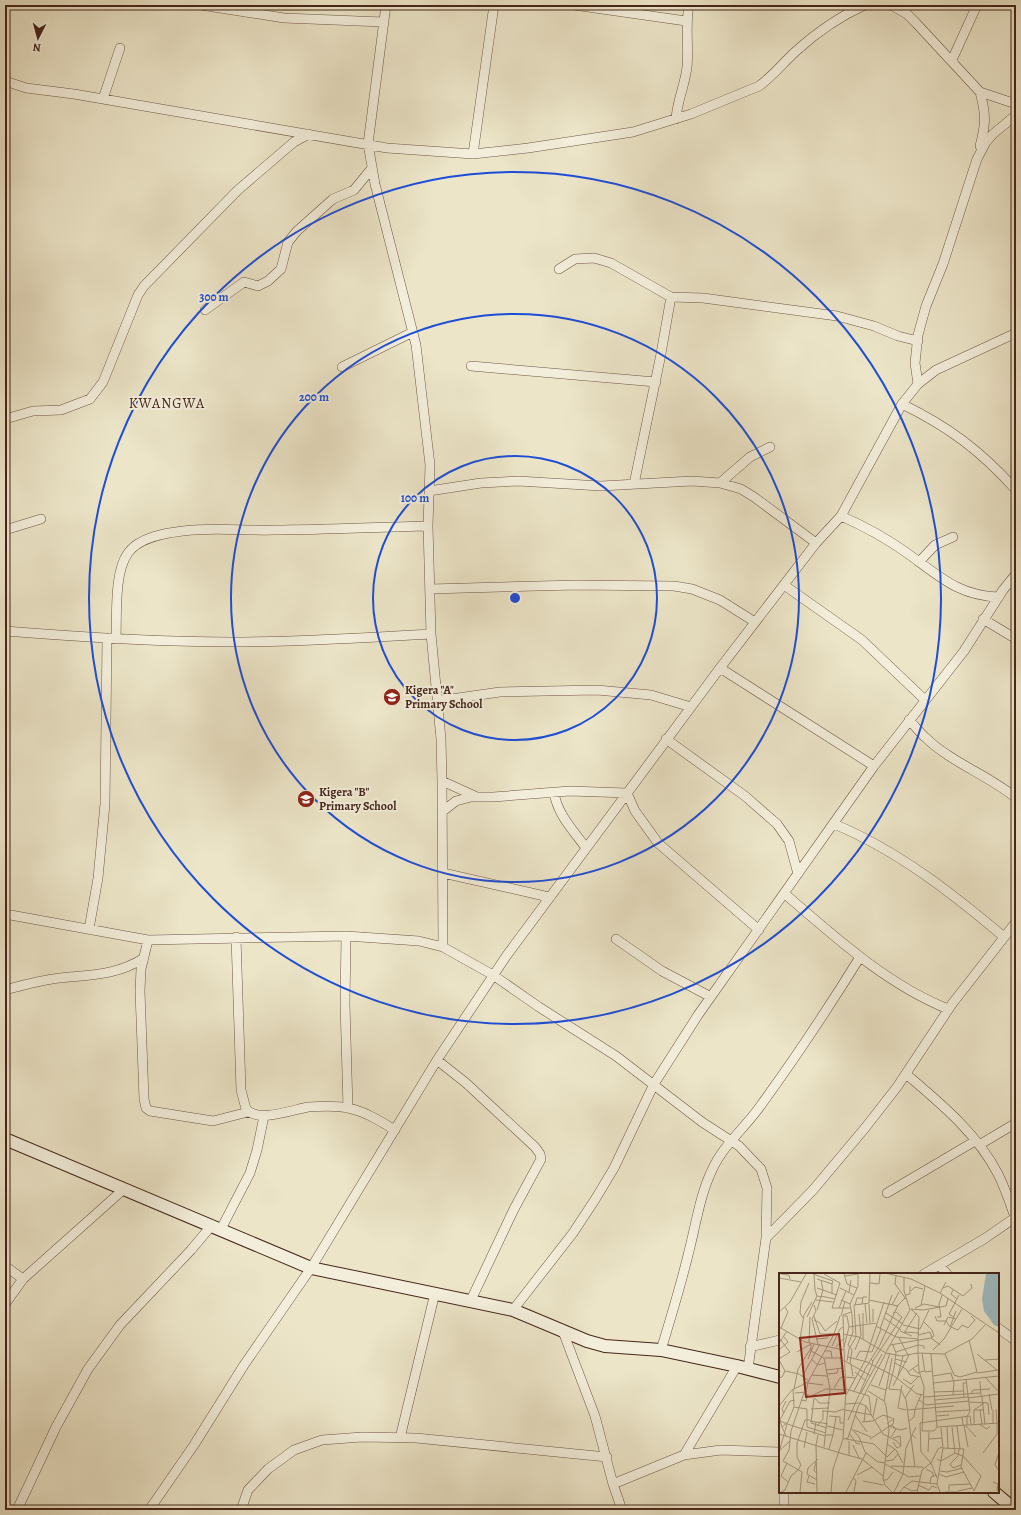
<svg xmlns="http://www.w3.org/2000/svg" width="1021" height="1515" viewBox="0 0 1021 1515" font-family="Alegreya,serif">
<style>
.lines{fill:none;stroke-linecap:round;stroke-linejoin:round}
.street-casing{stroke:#6f5646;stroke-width:10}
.secondary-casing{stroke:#45261a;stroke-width:14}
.street{stroke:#f3eedb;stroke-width:9}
.secondary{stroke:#f3eedb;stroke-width:12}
.ring{fill:none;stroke:#1d4ed8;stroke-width:2}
.labels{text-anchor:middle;stroke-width:4;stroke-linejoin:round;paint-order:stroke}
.poi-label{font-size:12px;font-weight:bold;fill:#45261a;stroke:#f3eedb;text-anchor:start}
.quarter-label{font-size:14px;letter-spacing:1px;fill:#45261a;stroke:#f3eedb}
.inset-road{fill:none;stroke:#a99982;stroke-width:1}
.view{fill:#8f2418;fill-opacity:0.15;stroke:#8f2418;stroke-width:2}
.inset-edge{fill:none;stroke:#45261a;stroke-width:2}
.centre{fill:#1d4ed8;stroke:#f3eedb;stroke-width:2}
.ring-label{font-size:12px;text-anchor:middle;font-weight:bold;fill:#1d4ed8;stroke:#f3eedb;stroke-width:4;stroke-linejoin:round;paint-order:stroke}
</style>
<rect width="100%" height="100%" fill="#ece5c8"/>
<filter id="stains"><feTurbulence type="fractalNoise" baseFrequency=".005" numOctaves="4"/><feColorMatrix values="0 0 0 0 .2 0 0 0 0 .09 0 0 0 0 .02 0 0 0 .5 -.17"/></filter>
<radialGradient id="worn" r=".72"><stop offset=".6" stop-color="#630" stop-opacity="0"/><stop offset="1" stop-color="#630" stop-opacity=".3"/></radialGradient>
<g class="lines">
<defs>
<path id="street" d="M201,5l83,13 99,4
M386,5l-18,139 7,40 41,161 14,120 -2,61 3,108 10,105 1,42 1,166 50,28 46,32 77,49 86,66 37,24 22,23 6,19 -1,50 -18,131
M574,5l112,16
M891,5l16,9 9,9 64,69 36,12
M952,60l25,-55
M5,81l21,7 48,6 313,54 86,6 55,-6 105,-16 58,-18 68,-28c14,-10 23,-22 36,-34 22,-20 43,-35 70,-47
M980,92c6,22 6,32 0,54
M103,99l17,-51
M676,119c1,-18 9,-34 11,-52 2,-21 -2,-41 2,-62
M473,154l21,-149
M559,269l16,-10 19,-1 17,5 60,34 32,1 134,18 37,10 24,10 20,5
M205,310l39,-28 14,4 10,-5 13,-12 7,-27 9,-11 36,-32 21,-9 18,-22
M471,366l185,16
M342,367l71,-35
M918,384l-3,-21 3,-28 8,-29 17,-42 34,-105 9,-17 7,-8 23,-19
M902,404c47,23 79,47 114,86
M5,419l28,-8 28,-1 29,-11 13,-17 35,-87 6,-9 94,-96 56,-48 15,-8
M720,483l30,-26 20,-10
M634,484l26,-125 11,-62
M429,491l52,-8 37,-2 83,5 91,-5 28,2 21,6 13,8 62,46
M841,516c23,10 45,22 66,37 31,22 51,43 92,44
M5,530l36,-11
M919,562l16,-17 18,-8
M784,585l78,55 63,60
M430,589l146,-4 98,1 18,3 28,11 35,22
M983,619l33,20
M5,631c75,6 151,11 227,11 66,0 133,-4 199,-8
M116,639c1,-24 -2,-67 12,-86 11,-16 38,-20 55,-22 30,-4 61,0 91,-1 51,0 103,-3 154,-4
M720,668l154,98
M437,701l63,-9 97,-2 54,5 40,12
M909,720c6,6 11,13 17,18 26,25 62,37 90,60
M666,739l79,57 32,28 12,17 9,33
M442,781l33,15
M554,792c3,22 19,38 32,56
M443,811l13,-10 15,-4h22l77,-6 57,2 8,18 23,32 101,87
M834,824c63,26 118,69 170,113
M443,873l106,24
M785,894c50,43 101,90 163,115
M5,914l143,26 198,-4 73,5 24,6
M89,929l9,-51 7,-74 2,-165
M346,936l-1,68 3,104
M236,937l5,153 5,19c12,14 46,1 62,-2 13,-1 27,-2 40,1 16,3 32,13 47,22
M616,939l46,32 49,26
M148,940l-7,29 -1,22 4,108 2,9 4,3 63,10 35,-9
M5,990c18,-5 36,-10 55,-12 30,-3 58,-3 84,-20
M437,1060l29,23 69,64 5,7 1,5 -27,50 -43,91
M906,1074c34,29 71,59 92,100 7,14 12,29 17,43
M979,1145l37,-22
M887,1193l88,-52
M221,1229l29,-56 7,-23 7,-34
M766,1238l47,-48 52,-62 32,-41 55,-83 64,-82
M5,1266l18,13
M940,1266l7,8
M924,1274l60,-35 32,-22
M5,1304l18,-25 101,-90
M513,1310l60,-77 23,-35 18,-30 40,-84 44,-69 176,-249 90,-115 39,-61 13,-16
M998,1328l18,13
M562,1329l33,87 18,68 9,26
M750,1347l30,-7
M661,1350c10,-33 20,-65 28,-99 7,-27 11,-56 23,-81 11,-25 34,-43 49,-65 35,-48 68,-98 99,-148
M400,1438l35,-145
M684,1455l53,-89
M613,1484l71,-29 37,-5 59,2
M17,1510l39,-83 32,-58 32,-44 71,-75 21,-25
M149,1510l45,-65 50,-80 67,-97 126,-208 70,-105 213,-287 96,-125 25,-27 61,-112 16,-20 18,-14 80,-37
M241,1510l7,-20 20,-21 26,-19 28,-10 40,-3 54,1 191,19
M784,1510v-18"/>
<path id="secondary" d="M5,1139l306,129 202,42 74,31 18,5 56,4 76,16 43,11
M994,1492l21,18"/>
</defs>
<!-- street casing -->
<use href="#street" class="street-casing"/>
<!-- secondary casing -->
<use href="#secondary" class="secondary-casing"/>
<!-- street -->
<use href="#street" class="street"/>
<!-- secondary -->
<use href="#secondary" class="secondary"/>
</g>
<!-- distance rings -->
<g class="ring">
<circle cx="515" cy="598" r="142"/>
<circle cx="515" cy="598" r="284"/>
<circle cx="515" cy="598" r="426"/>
</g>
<!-- icons -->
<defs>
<symbol id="school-disc" viewBox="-11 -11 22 22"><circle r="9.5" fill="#8f2418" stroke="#f3eedb"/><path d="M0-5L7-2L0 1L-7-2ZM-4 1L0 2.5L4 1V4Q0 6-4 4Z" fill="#fff"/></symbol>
</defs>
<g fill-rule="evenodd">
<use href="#school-disc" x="382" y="687" width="20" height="20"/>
<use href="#school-disc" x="296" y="789" width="20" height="20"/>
</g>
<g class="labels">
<!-- poi labels -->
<g class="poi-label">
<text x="405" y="694">Kigera "A"<tspan x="405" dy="14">Primary School</tspan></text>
<text x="319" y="796">Kigera "B"<tspan x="319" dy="14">Primary School</tspan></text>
</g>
<!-- quarter labels -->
<g class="quarter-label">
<text x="167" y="408">KWANGWA</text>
</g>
</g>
<!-- overview -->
<g transform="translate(779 1273)">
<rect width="220" height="220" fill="#ece5c8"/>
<path d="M207,1h13v53l-5,-2 -10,-14 -2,-12z" fill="#9fbcc1"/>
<path class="inset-road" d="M2,1l8,1 1,4M34,1l20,7 -1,3M35,1l1,16 2,6 5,1M45,1l16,9 -8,25h19M65,1l3,10 10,4M110,1l22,5 29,14 59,40M66,3l13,-2M117,3l-1,8 11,15M0,5l22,4M38,6l15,5v9M91,10l9,1 1,-10M38,15l20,7M61,15l14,7M164,15l5,-2 15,10 9,-8 -1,-4M174,17l-2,4 6,5M132,18l4,-4 8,2M70,19l2,-12M161,20l6,-11M127,22l4,-1v-8M42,23l14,3M37,27l17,2M62,27l9,4 2,11 1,17 -5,13 4,5 -2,14M90,27l29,6M71,31l8,-18v-12M83,31l7,-1 1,-29M86,31l2,19M90,31l1,19M35,32l2,6 -4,8 6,25M75,32l8,-1 1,-7h4M76,32l2,-7h6M113,32l7,-13M142,32l4,-19M60,35l7,-17M136,35l9,-4 15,3M132,36l12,1 23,-4 2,-8M132,36l8,8 -1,22M38,37l6,-20 -2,-10M0,39l11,-10 16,-28M84,40v26M107,40l17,11M35,43l6,18h14M62,43l4,-15M65,43h3l2,11 -5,20M156,43l2,5h9l4,6M28,44l10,-21M158,44h4l-2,-13 3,-9M175,44l-5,-3 10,-19M24,45l-3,-5 1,-11 8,-19M105,45l17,12M35,47l6,3 5,8 12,-10M94,49v-13M145,49l8,8 2,6 -2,1M124,52l17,4 9,-19M165,52l4,-8 8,2M97,53l20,11 22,2v14M0,54l26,15 39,8 2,40 -3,49 -10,30 -2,23M70,54l27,-4M171,54l6,-16M172,54l7,3 4,-5 6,3 7,-8 -4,-4M2,55l7,-16 -3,-5M101,56l12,-34M121,58l12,5M125,59l15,1M125,60l13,-20M64,61l16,3 27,16M139,62l12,-3 2,6M0,65l11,14 -11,7M120,65l9,17M21,66l4,-24 8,-13M37,66l11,-1 3,-5M0,70l8,-12M30,70l1,-26M32,70v8l13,7 6,31 -6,58M111,72l41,-7 9,7M53,73l8,-17 3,-2M57,74l8,-9M0,77l9,-8 -4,-5M65,77l-1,-35 8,-3M76,77l6,-15 -2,-21M154,77l11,-11 18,-30M46,78h6l1,7M18,79l14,-8M107,79l24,-42 -6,-19v-13M117,79l22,-7 6,1v3M139,80l1,18 5,16 -2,44M143,80l3,19 7,-1M152,81l6,73 62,-4M166,81l9,21 6,2 17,-5 -8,-32M198,81l20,16M69,84l19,5 27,14 23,18 7,1M45,85h19M77,85l4,-7 12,1 9,-23M29,86l6,-15M116,86l12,3M0,87l6,11M33,87l6,5 7,-2M64,87l21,12M206,87l14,-1M68,88l2,-12 7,-12 -2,-32M94,88l29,-44 -6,-5 -3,1M116,90l11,6 4,6 11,2M72,91l2,12M96,94l7,-13M134,96l5,4 6,-2M47,97l17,-2M76,99l11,9M129,99l11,-8M172,100l3,10 -1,12M198,100l22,-3M20,101l10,7M48,101l10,-1 1,-4M33,102l15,1M92,103l-7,-4 1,-3 15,-24 18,-40 7,-7M119,103l5,-20M154,103l18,-3M23,104l18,-33M65,104l12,1M0,105l3,-1 3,-6 14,3M207,105l13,14M124,106l8,5 7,-7M187,106l4,33 -3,4v9M201,108l1,16M29,110l15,2M154,110l66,-7M92,112l15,5M123,112l-1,5 5,10 9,67M100,113l11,-33M114,113l16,-31M55,115l6,-10 4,-2M107,115h3l5,-20 2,-15 -3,-8M15,116l4,-20 13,-21M67,116l23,7 2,16M110,116l12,1 -3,18 8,2M75,118l10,-19M89,118l16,10 2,5 3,24 -6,49 2,6 7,7M155,119l29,-1M16,120l11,-1 2,-10M82,120l14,-26M192,121l2,-4 17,-1M210,121l3,16M67,122l19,-34 19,-59M32,123l15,-7 20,1M145,124l56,-4M185,124l-1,-14h4M203,124l3,27M35,125l-3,25 16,5M36,125l4,5h11M126,125l9,-13M189,125l31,-4M22,127l5,1 2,-7M140,127l7,5 43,-4M156,127l33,-3M105,128l8,-43M190,129l19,1 1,12M66,131l14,-1 7,3 17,28 14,7 4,5 -4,2 -4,-6M0,133l13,-16 16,-8 26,-48 6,-18M15,134l13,2M28,136v18l19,6M32,136l18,-1M217,136l1,15M66,137l27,5M128,137l47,-4M195,137l10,-7M201,137l2,14M44,138l12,1 9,-3M157,139l34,-2M5,140l-2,-4 4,-8M76,142l12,17M50,143l11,1v6h4M157,143l13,-1M94,144l4,-19M183,144l8,-1 1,8M69,147l24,-55 1,-4 -2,-2M1,148l13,5M31,148l18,3M130,148l5,-4 1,-8 6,-14M83,149l11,-1 10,-6 9,3M85,149l2,-16M195,151v-14h10M200,151l8,5 3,-3M214,151v-14M185,152l4,22M14,153l32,10M38,153l6,-7v-9M48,153l16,4M110,153l11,4 7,-2M178,153l3,23M187,153l10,11M3,154l-2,-7 10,-19 5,-1M137,154l-4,8 4,3M168,154l1,22M173,154l3,26 8,3 18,20 -7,15M72,155l8,9 6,15 13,10 7,1M75,157l17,7M143,158h12l3,-4M70,160l7,10 4,1M0,161l61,19M35,161l2,-12M47,162h7l3,-18M7,163l-4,-9 6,-5 6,-15 -1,-18M112,164l5,-8 -4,-4M114,165l7,-2 1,9M64,166l5,-1 10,-31 28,-54 15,3 17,-3 26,1 28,-15 13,-14M67,166l28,5 13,13 8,-8M91,166l23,-15 1,-6 -7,6M150,166l13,-1M70,168v14M108,171l9,6 7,13M74,172l6,13M25,175l3,-16M164,175l21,1 -3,18 13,24M50,176l4,-14M180,176l-1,7 -8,8 3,4 8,-3M1,177l10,-9M0,179l8,-28M149,179l1,-20M61,180l22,6 21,17M204,180l14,-19v-10M219,182l-3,10 4,6M158,186l4,2 14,-8M107,188l7,-1 5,-6M37,189l-2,8 3,4M8,190l-6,13 7,6M152,190l-10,-11 -1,-29 42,-6 1,8M106,191l24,13 11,-1M112,193l31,1 2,2M147,196l7,4v4M19,197l3,-5 -4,-8v-14l8,-23h5M161,198l7,1 15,-4M160,201l7,3 18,-5M78,202l15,-8M30,203l-2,6 8,2M158,205l-6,-15 7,-14 4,-2M38,207l-10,-6 1,-6 10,-9M104,207h4l6,-8M84,208l20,4M214,209l5,2 -1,7M151,210l1,-6 6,-2M139,212l11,5 3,-4 5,2M125,214l8,-6 25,3M170,218v-6l21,-1M179,218l14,-3M2,219l4,-2 6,-14 7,-6M21,219l2,-20 -19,-11 6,-11 2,-19 13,-38M38,219l-1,-47 2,-10M67,219l20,-39M75,219l2,-11 -2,-3M115,219l9,-18 3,-26 6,-13M121,219l4,-5 8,4 5,-1M138,219l5,-22 9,-7M161,219l-3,-8 6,-36 -2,-20M166,219h13"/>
<path class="view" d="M60,61l6,59 -39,4 -6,-59z"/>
<rect width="220" height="220" class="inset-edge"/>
</g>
<circle cx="515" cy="598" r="6" class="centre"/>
<g class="ring-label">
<text x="214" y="301">300 m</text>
<text x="314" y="401">200 m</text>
<text x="415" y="502">100 m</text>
</g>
<!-- margin -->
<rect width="1021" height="1515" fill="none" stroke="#ece5c8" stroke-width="20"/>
<rect x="6" y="6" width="1009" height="1503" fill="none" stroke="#45261a" stroke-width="2"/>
<rect x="10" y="10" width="1001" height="1495" fill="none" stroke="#45261a"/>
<!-- north arrow -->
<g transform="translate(38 38) rotate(186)" stroke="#f3eedb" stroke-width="3" paint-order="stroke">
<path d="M0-3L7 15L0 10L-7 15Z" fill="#45261a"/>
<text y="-6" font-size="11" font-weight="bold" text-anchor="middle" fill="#45261a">N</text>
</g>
<rect width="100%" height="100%" filter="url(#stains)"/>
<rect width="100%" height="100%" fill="url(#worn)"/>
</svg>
